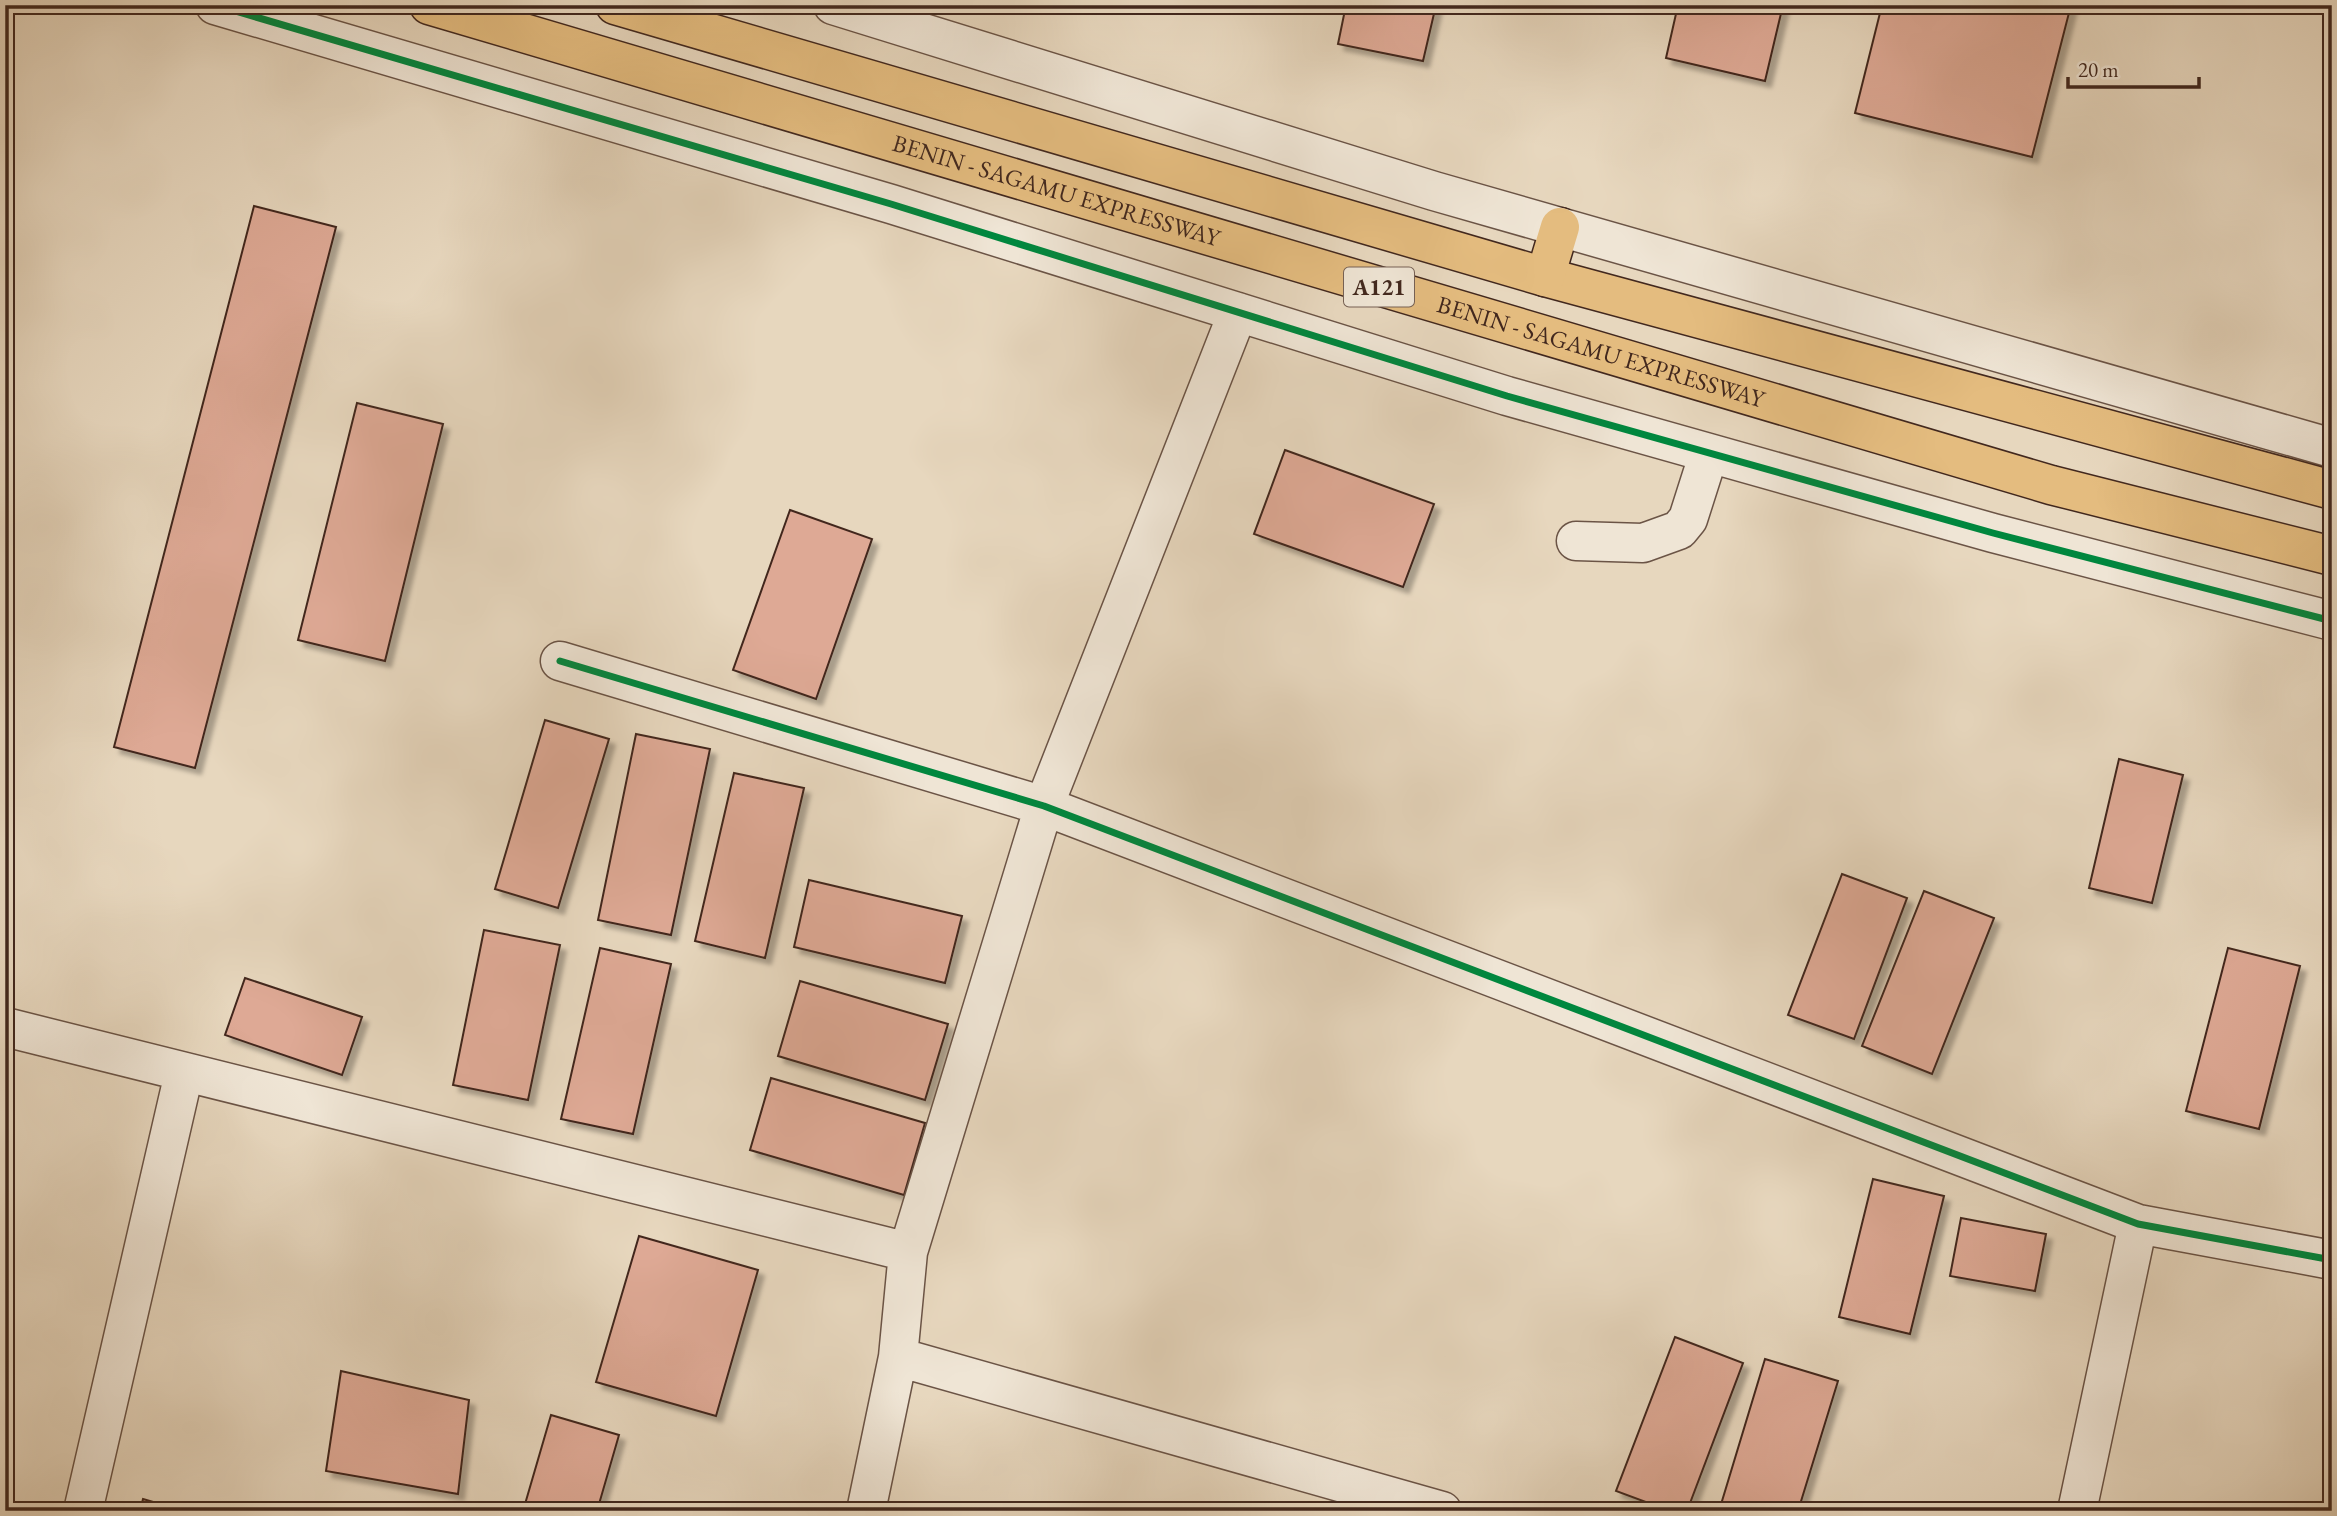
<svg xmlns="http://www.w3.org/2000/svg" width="2337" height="1516" viewBox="0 0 2337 1516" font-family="'EB Garamond',serif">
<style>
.building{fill:#dea995;stroke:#42281e;stroke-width:2;filter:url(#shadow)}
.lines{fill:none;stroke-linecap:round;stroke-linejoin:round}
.minor-casing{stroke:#6b5446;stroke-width:41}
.highway-casing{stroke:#42281e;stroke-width:41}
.minor{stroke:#efe5d5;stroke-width:38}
.highway{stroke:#e4bc7f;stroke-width:38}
.cycleway-casing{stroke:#efe5d5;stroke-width:11}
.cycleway{stroke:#00873e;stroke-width:7}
.labels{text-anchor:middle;stroke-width:7;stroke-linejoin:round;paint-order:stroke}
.shield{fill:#efe5d5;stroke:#766155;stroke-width:2}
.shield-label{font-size:23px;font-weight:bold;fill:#42281e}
.street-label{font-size:24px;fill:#42281e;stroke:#efe5d5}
</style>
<defs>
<filter id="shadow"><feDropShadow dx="6" dy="6" stdDeviation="2" flood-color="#0004"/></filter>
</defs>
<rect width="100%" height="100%" fill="#e7d7be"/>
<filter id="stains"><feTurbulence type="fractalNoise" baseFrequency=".00286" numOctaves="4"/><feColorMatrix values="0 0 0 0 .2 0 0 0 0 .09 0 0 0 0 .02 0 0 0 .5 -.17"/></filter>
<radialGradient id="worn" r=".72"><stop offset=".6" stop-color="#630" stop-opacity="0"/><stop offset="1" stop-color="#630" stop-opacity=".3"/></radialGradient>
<!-- building -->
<path class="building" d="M1346,5h90l-13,56 -85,-17z
M1678,5h105l-18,76 -99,-23z
M1882,5h189l-39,152 -177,-44z
M254,206l82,21 -141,541 -81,-21z
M357,403l86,21 -58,237 -87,-21z
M1285,450l149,54 -31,83 -149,-53z
M790,510l82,29 -56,160 -83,-29z
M545,720l64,19 -51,169 -63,-19z
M636,734l74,15 -39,186 -73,-15z
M2119,759l64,16 -31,128 -63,-15z
M734,773l70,15 -39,170 -70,-17z
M1842,874l65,24 -53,141 -66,-24z
M809,880l153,36 -17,67 -151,-36z
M1924,891l70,27 -62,156 -70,-28z
M484,930l76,15 -32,155 -75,-15z
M600,948l71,16 -38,170 -72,-15z
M2228,948l72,18 -41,163 -73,-18z
M245,978l117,39 -20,58 -117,-40z
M800,981l148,43 -23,76 -147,-44z
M771,1078l154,45 -21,72 -154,-45z
M1873,1179l71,17 -34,138 -71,-17z
M1961,1218l85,16 -11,57 -85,-15z
M639,1236l119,34 -42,146 -120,-34z
M1675,1337l68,26 -56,148h-17l-54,-20z
M1765,1359l73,22 -40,130h-79z
M341,1371l128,29 -11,94 -132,-23z
M551,1415l68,20 -22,76h-74z
M143,1499l41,12h-44z"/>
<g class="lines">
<defs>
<path id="minor" d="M215,5l676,199 616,192 486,137 339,88
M833,5l601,186 898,257
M1576,541l67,2 36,-13 9,-11 21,-66
M560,661l484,145 1094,418 194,36
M5,1027l903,225
M898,1357l544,154
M83,1511l101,-438
M866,1511l32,-154 10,-105 136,-446 194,-494
M2077,1511l61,-287"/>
<g id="highway">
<path id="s1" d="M429,5l1622,480 281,71"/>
<path d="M615,5l930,272 787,213"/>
<path d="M1545,277l15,-50"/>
</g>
</defs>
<!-- minor casing -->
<use href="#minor" class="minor-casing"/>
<!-- highway casing -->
<use href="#highway" class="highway-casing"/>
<!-- minor -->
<use href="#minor" class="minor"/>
<!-- highway -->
<use href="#highway" class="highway"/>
<defs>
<path id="cycleway" d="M215,5l676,199 616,192 486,137 339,88
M560,661l484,145 1094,418 194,36"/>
</defs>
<!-- cycleway casing -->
<use href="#cycleway" class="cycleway-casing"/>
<!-- cycleway -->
<use href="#cycleway" class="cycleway"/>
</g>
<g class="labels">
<!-- shield labels -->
<rect class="shield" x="1344" y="267.5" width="70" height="39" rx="5"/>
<g class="shield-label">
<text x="1379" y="295">A121</text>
</g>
<!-- street labels -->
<g class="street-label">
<text dy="8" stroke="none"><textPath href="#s1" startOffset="654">BENIN - SAGAMU EXPRESSWAY</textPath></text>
<text dy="8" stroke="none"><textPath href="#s1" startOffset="1222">BENIN - SAGAMU EXPRESSWAY</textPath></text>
</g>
</g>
<!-- margin -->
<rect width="2337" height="1516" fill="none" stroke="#e7d7be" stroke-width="28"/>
<rect x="7" y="7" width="2323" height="1502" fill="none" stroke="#42281e" stroke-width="3.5"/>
<rect x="14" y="14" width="2309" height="1488" fill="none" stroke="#42281e" stroke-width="2"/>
<!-- scale -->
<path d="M2068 77v10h131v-10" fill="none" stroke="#42281e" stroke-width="3.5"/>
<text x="2078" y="77" font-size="21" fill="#42281e" stroke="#efe5d5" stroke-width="5" paint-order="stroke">20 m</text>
<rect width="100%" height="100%" filter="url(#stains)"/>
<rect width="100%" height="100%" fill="url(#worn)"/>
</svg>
